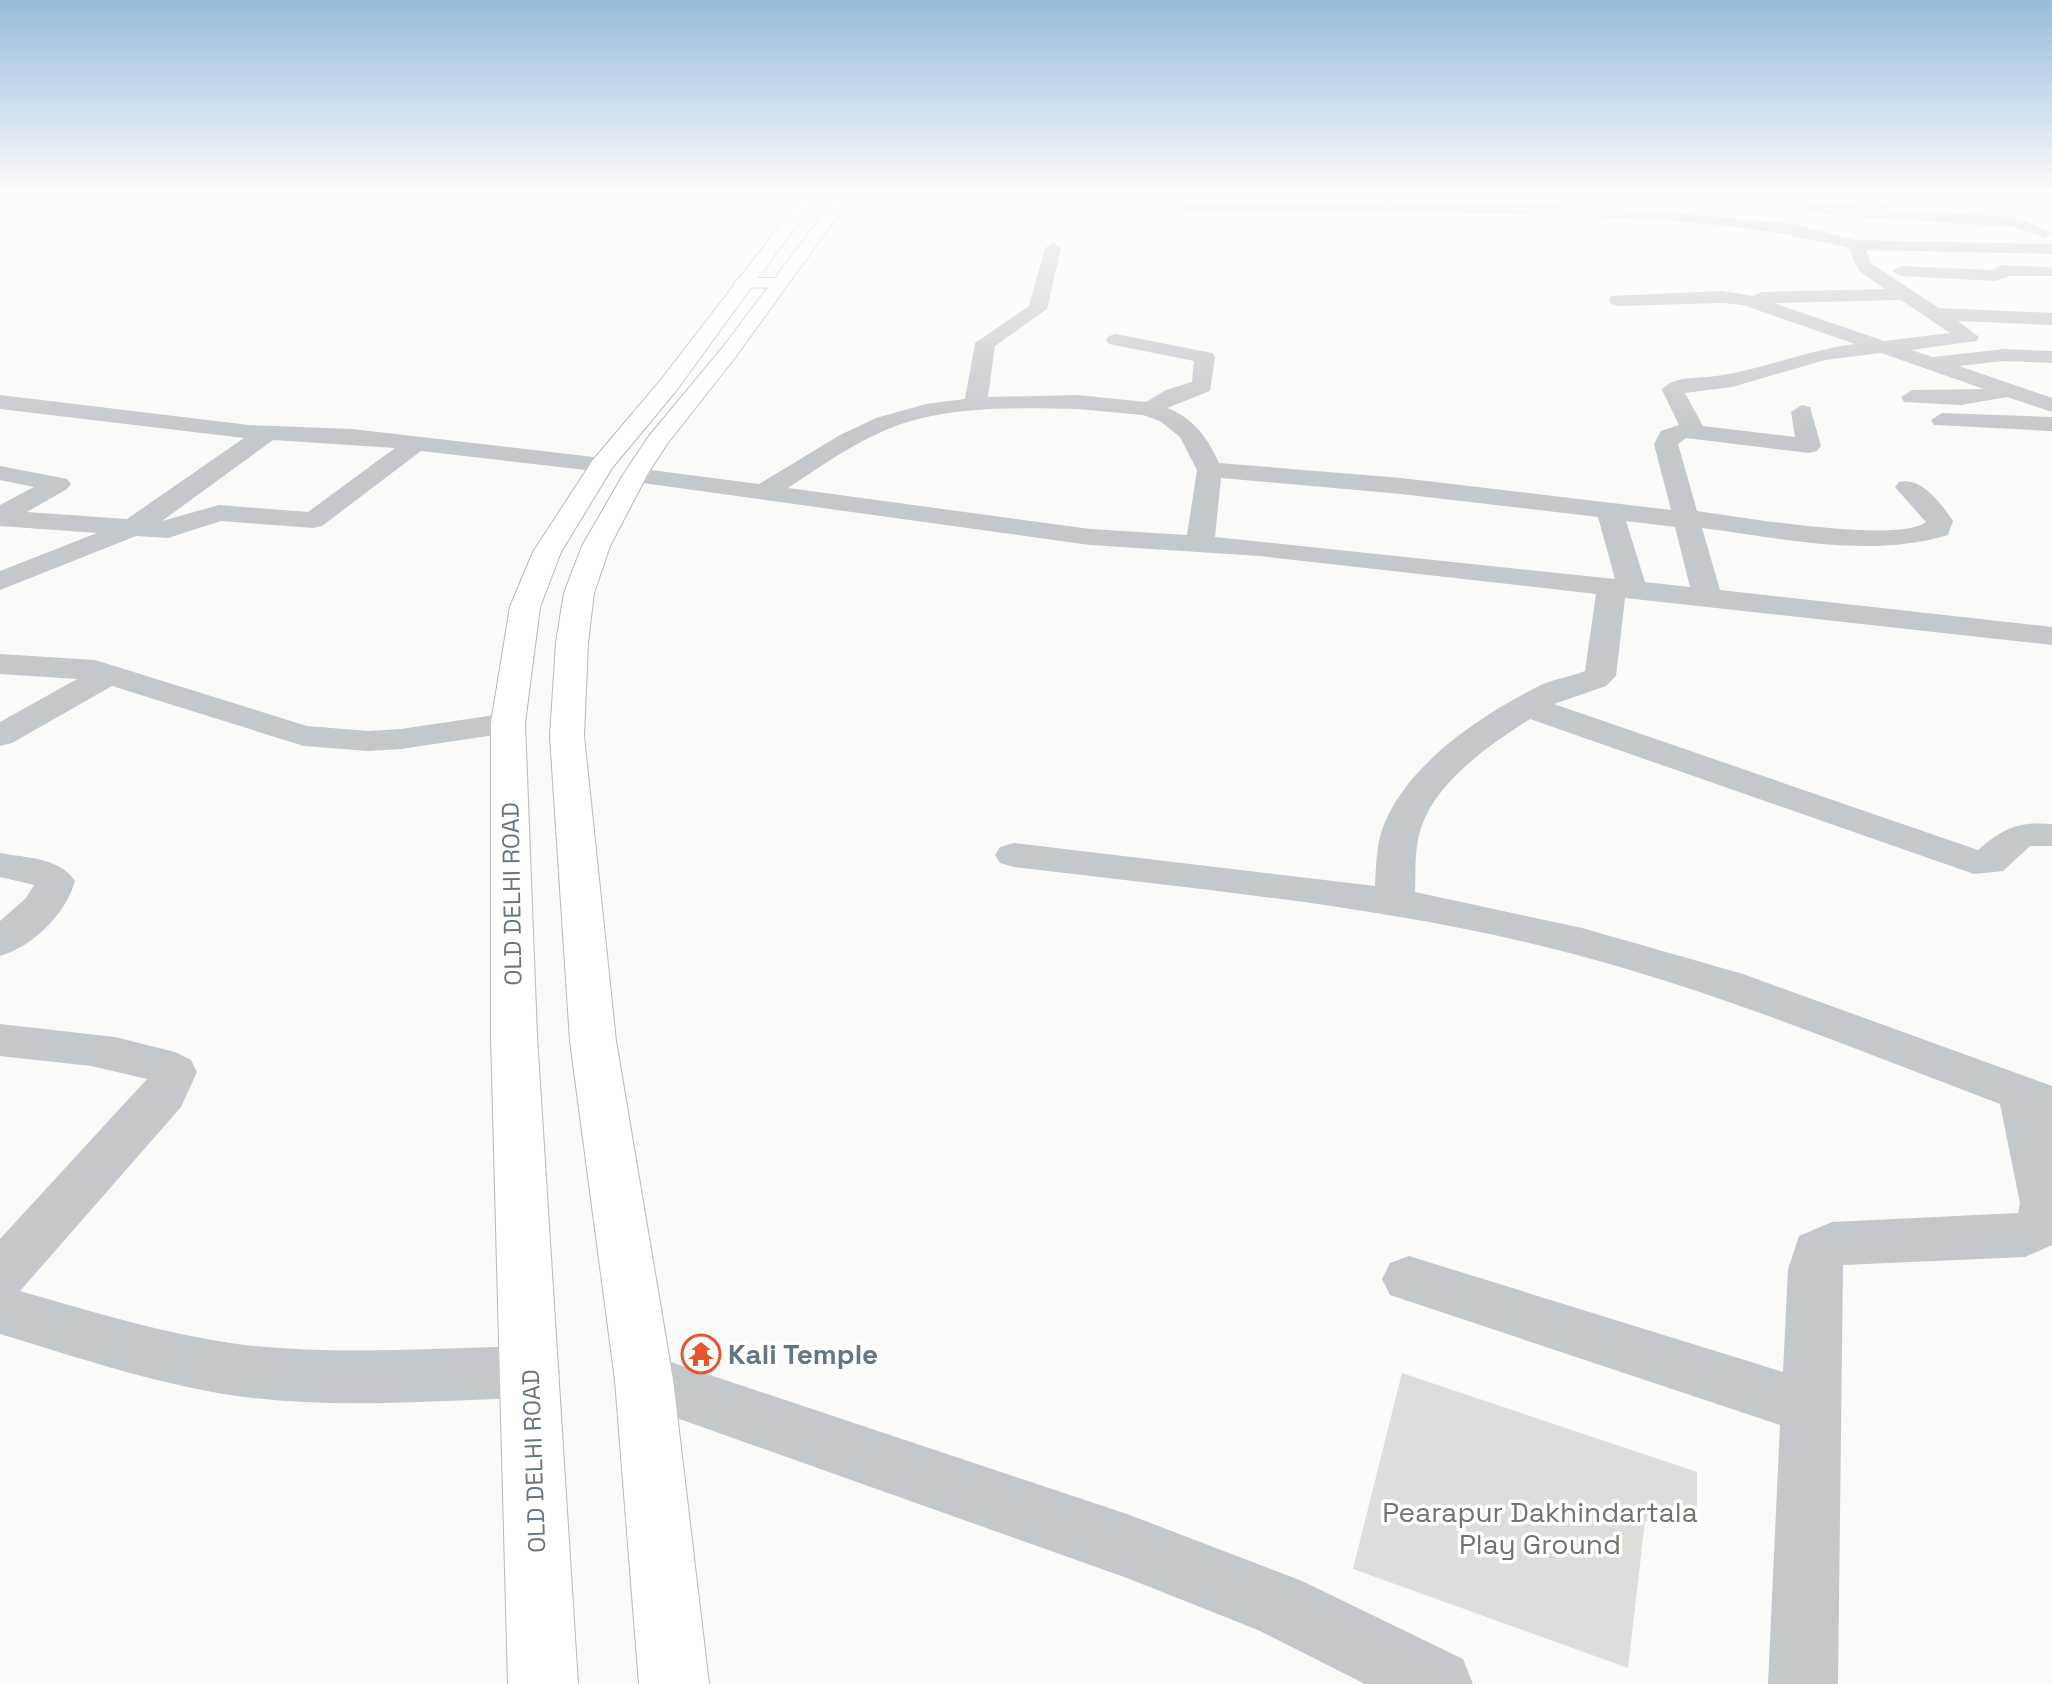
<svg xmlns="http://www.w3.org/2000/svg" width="2052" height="1684" viewBox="0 0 2052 1684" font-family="'Space Grotesk',sans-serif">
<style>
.green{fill:#dadfd7}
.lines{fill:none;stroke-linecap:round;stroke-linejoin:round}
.major-casing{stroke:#b5babe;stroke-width:2}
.highway-casing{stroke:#b4b9bd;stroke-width:2}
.minor{fill:#c3c8cc;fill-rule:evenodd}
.major{fill:#fff;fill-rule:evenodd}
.highway{fill:#fff;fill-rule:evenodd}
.labels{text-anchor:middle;stroke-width:7;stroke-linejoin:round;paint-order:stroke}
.street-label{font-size:24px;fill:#657683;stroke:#fff}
.near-poi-label{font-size:28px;font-weight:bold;fill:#657683;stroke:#fff;text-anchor:start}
.near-park-label{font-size:28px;fill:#687a64;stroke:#fff}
</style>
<rect width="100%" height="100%" fill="#fafaf8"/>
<!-- green -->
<path class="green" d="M1402,1373l295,99v50l-52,-1 -17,147 -275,-99z"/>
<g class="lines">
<defs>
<path id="major" d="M802,197h15l-141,194 -64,77 -51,84 -21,55 -15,116 12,313 41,648h-70l-17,-648v-313l19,-116 23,-55 60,-92 67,-79z
M836,197h15l-114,158 -70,89 -20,31 -37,71 -16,47 -6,50 -4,93 32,305 57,339 36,304h-70l-24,-304 -45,-339 -20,-305 6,-93 8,-50 18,-47 41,-71 26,-39 74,-89z"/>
<path id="highway" d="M743,278h35l9,5 -9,5 -41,-1 -3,-4 3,-4z"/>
</defs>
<!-- major casing -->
<use href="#major" class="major-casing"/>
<!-- highway casing -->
<use href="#highway" class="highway-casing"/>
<!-- minor -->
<path class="minor" d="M1794,197h14l3,5 58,5 -10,-10h16l15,13 126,7 36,16 -8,5 -30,-11 -183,-12 -30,-7z
M2027,197h25v9l-23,-6z
M1389,201l229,7 175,16 62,16 197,4v10l-186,-4 6,14 67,44 113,5v12l-94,-4 21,16 -3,4 -65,9 22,7 71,-8 48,2v12l-48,-2 -45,5 93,32v14l-45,-15 -46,8 -57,-3 -3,-5 11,-7 72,-1 -103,-36 -56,7 -93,27 -47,6 18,33 92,11 -4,-25 11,-7 8,2 11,39 -4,5 -8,2 -123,-15 -8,6 19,67c42,6 201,33 229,11l-31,-35 4,-5c22,-6 43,22 54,39l-5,14c-80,24 -166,3 -246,-7l18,62 332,37v18l-427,-47 -9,78 -10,10 -52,18 424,146c25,-21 39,-29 74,-26v22h-22l-27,25 -29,3 -444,-155c-40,26 -93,61 -109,109 -7,20 -5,43 -6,64l167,36 161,46 309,112v159l-27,12 -182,8 -5,419h-70l12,-259 -390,-130 -8,-16 8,-16 19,-7 374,116 5,-103 11,-33 33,-14 186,-9 2,-10 -20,-99c-140,-53 -279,-111 -423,-149 -184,-49 -375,-65 -563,-88l-14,-4 -5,-8 5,-8 14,-4 361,43c1,-19 1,-40 8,-59 24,-63 98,-112 156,-141 14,-7 31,-9 46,-15l11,-77 -336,-38 -170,-11 -455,-63 -9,-2 -3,-5 3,-5 9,-2 124,16 81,-49 36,-17 50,-14 39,-5 10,-56 54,-37 16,-58 8,-5 8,5 -14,61 -52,37 -7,51 90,-2 68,7 20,-12 26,-8 2,-21 -85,-17 -3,-4 3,-4 7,-2 96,19 3,4 -5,34 -43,17c26,9 42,32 52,55l182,15 270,32 -17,-66 7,-13 18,-6 -17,-35c9,-13 31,-12 45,-13 51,-5 98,-27 148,-33l-112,-39 -21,-2 -104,3 -7,-2 -2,-4 2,-4 111,-5 32,5 8,-4 123,-3 -26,-18 -11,-23c-99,-26 -204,-30 -306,-33 -119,-3 -237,-4 -356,-2l-8,-5 8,-5zM1901,300l49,33 -66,8 -110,-38zM1078,409l65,6 17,6 20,16 17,33 -10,65 -97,-6 -302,-41c38,-25 78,-54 123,-67 53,-15 113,-13 167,-12zM1221,478l180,16 197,23 17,62 -400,-42zM1626,521l49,6 15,60 -45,-5z
M2002,265l44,2 6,1v8h-42l-14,5 -95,-5 -9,-5 9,-5 91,4z
M0,395l249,30 103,4 250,29 9,2 3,5 -3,5 -9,2 -181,-21 -99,75 -9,2 -92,-7 -53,17 -32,-2 -136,54v-19l97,-38 -97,-7v-21l34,-18 -34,-7v-14l67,13 4,5 -4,5 -40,23 100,7 117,-81 -244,-29zM273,440l122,8 -87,64 -89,-7 -57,16z
M1942,413l110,4v14l-118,-6 -3,-5z
M0,654l95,6 212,66 61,5 33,-2 107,-16 12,3 5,7 -5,7 -12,3 -107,16 -33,2 -64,-5 -192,-60 -100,57 -12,3v-24l77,-43 -77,-5z
M0,853c26,5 59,4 75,28 -9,33 -43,66 -75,75v-35l26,-23 8,-13 -34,-8z
M0,1024l115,13 60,15 16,8 6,12 -16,35 -161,184c77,22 154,46 234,55 92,9 185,2 277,0l21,7 8,19 -8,19 -21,7c-92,2 -186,11 -278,0 -86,-10 -170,-39 -253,-64v-95l147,-160 -56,-13 -91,-10z
M644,1353l483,161 175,67 161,78 10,25h-108l-107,-54 -131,-52 -504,-179 -8,-19 8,-19z"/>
<!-- major -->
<use href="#major" class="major"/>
<!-- highway -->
<use href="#highway" class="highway"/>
</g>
<!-- sky -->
<linearGradient id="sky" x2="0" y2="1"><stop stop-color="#96bcdc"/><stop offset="0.45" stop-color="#fdfdfc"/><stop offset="1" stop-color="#fdfdfc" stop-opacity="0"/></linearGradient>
<rect width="2052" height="433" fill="url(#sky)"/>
<!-- icons -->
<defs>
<symbol id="temple-ring" viewBox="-11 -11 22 22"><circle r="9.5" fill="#fff" stroke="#e4572e" stroke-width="1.5"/><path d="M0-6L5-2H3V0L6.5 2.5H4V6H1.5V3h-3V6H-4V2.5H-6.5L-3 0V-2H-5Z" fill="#e4572e"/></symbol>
</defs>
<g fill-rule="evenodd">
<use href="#temple-ring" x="679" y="1332" width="44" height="44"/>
</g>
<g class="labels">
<!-- street labels -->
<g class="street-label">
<text transform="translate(512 894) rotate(-91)" y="8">OLD DELHI ROAD</text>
<text transform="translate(534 1461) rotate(-92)" y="8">OLD DELHI ROAD</text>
</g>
<!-- near-poi labels -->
<g class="near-poi-label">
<text x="728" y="1364">Kali Temple</text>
</g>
<!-- near-park labels -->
<g class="near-park-label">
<text x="1540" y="1522">Pearapur Dakhindartala<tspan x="1540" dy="32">Play Ground</tspan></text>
</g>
</g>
</svg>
